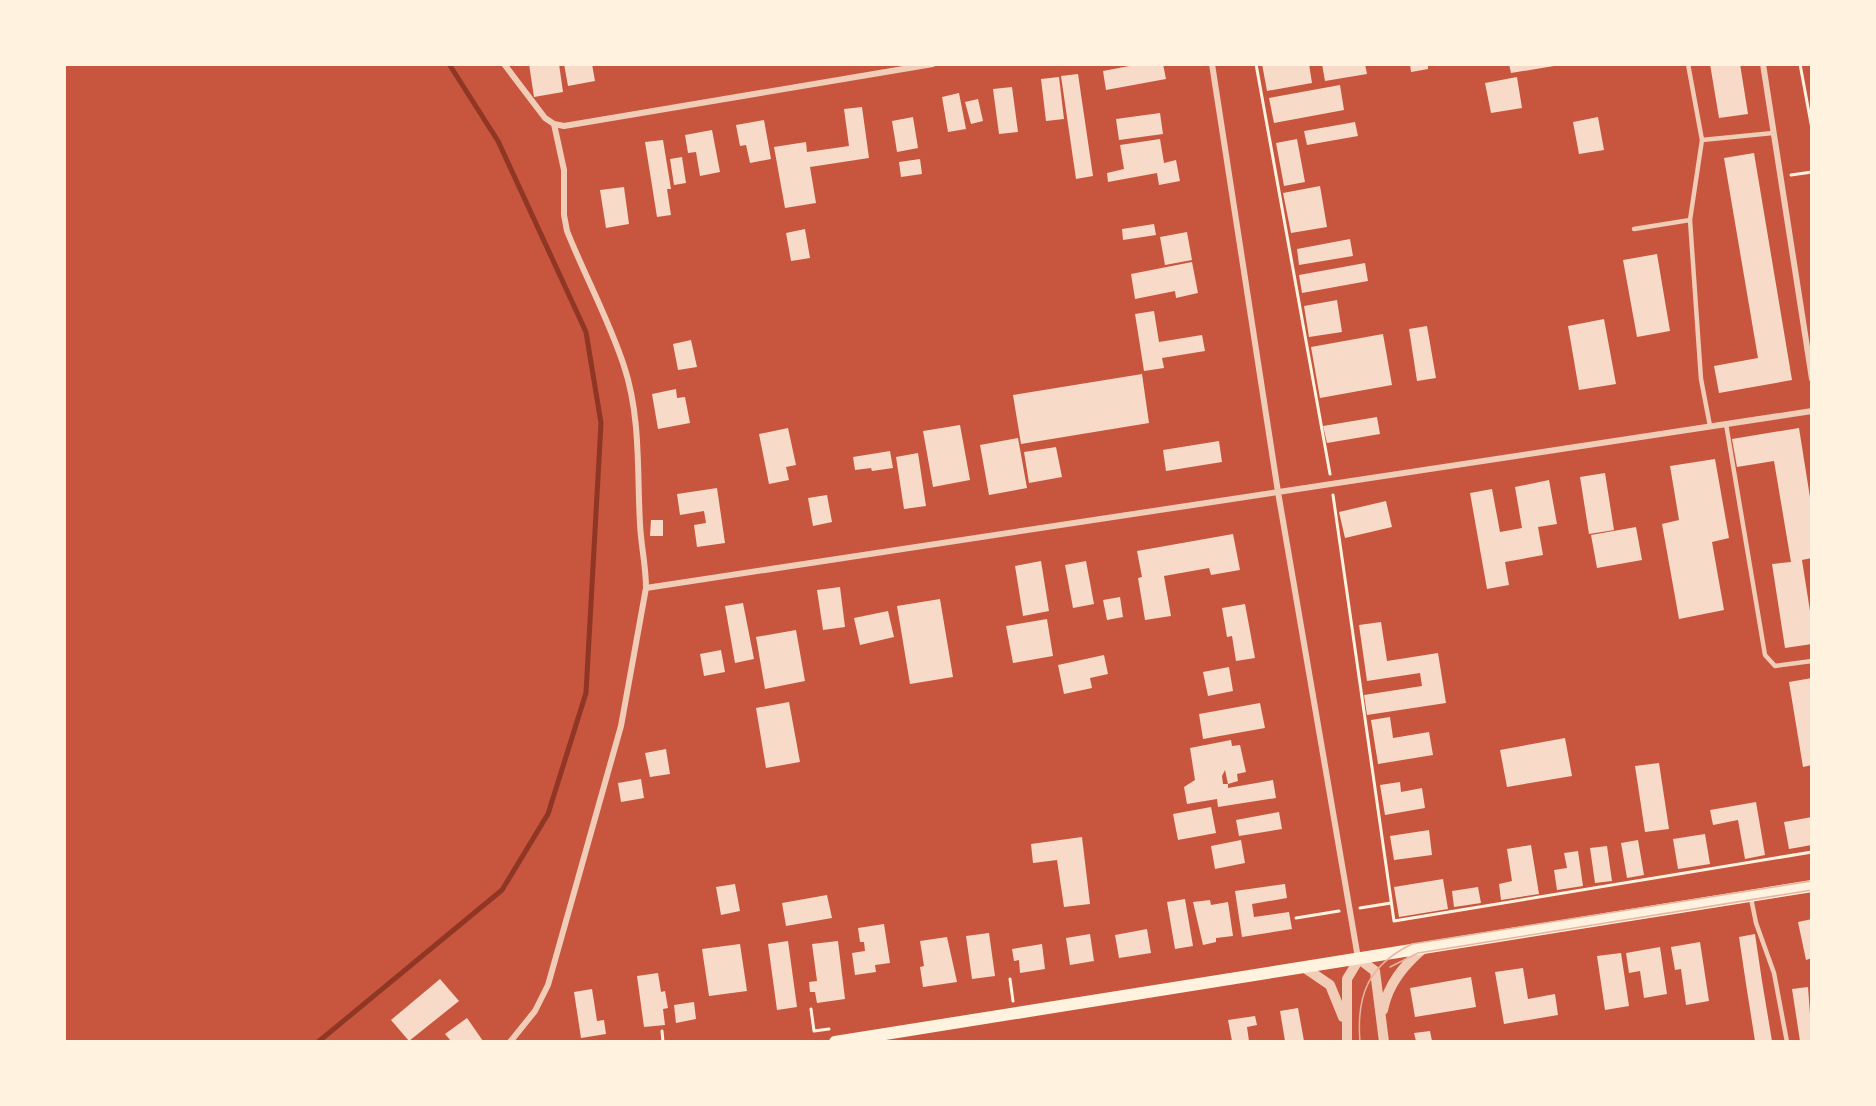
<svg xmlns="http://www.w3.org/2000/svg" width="1876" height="1106" viewBox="0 0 1876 1106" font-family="'Titillium Web',sans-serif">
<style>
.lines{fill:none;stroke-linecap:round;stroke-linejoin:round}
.stream{stroke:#8f3625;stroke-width:5}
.building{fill:#f7dbc8}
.path{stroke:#fff3e0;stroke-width:3}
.service{stroke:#f1ccb7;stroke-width:4.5}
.minor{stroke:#f1ccb7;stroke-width:6}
.tertiary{stroke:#f1ccb7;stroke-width:10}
.secondary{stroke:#fff3e0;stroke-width:12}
.tram{stroke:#e9b49f;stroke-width:1.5}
</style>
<rect width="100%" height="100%" fill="#c8553d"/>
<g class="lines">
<!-- stream -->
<path class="stream" d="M318,1042l184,-152 46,-76 38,-121 15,-270 -15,-91 -88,-191 -49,-77"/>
</g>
<!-- building -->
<path class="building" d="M529,64h30l4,28 -29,5z
M564,64h28l3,17 -27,5z
M1140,64h23l3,15 -60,11 -3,-19z
M1262,64h47l3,19 -45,8z
M1322,64h43l2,10 -42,7z
M1410,64h18v5l-17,3z
M1509,64h45v2l-43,7z
M1710,64h30l8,50 -29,4z
M1078,74l15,102 -17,3 -15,-103z
M1059,77l5,42 -18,2 -5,-42z
M1517,77l5,31 -31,5 -6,-30z
M1340,85l4,25 -70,13 -5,-25z
M1012,87l6,45 -19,2 -6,-45z
M959,93l7,36 -18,3 -6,-35z
M978,99l5,22 -12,3 -6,-22z
M862,107l7,51 -59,9 6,36 -31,5 -11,-61 32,-5 1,10 42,-6 -5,-37z
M1160,113l3,21 -44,6 -3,-21z
M913,117l5,31 -21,4 -5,-31z
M1598,117l6,33 -25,4 -6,-32z
M764,120l7,39 -21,4 -4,-18 -6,1 -4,-21z
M1355,122l3,14 -51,9 -3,-14z
M712,130l8,42 -20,4 -4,-24 -8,1 -3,-18z
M1160,139l4,24 12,-3 4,21 -21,4 -2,-12 -49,9 -1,-9 17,-4 -4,-24z
M1297,139l8,43 -21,4 -8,-43z
M663,140l8,49h-4l4,26 -14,2 -12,-75z
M1754,153l38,227 -73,13 -5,-27 44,-8 -34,-200z
M682,157l4,26 -12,2 -4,-26z
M920,159l2,15 -21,3 -2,-15z
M1320,186l7,41 -36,6 -8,-40z
M624,187l5,37 -23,4 -6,-38z
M1154,224l2,11 -33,5 -1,-11z
M805,229l5,29 -19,3 -5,-28z
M1187,232l5,28 -27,5 -5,-28z
M1350,239l3,17 -54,9 -2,-16z
M1657,254l13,77 -33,6 -14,-77z
M1192,262l6,31 -22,5 -1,-7 -40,8 -4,-25z
M1365,263l3,18 -66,12 -3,-18z
M1337,300l5,32 -33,5 -5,-31z
M1154,311l5,31 43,-7 3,16 -43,7 2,10 -20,3 -9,-57z
M1604,319l12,65 -37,6 -11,-64z
M1427,326l9,52 -19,3 -8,-52z
M1383,334l9,51 -72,13 -9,-51z
M691,340l6,27 -19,3 -5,-26z
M1142,374l7,49 -128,21 -8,-49z
M676,389l1,9 8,-1 5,26 -32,6 -6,-35z
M1377,417l3,17 -53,9 -4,-17z
M960,425l10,55 -37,7 -10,-56z
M788,428l8,37 -10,2 3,13 -20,4 -10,-50z
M1799,428l13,82v48l-10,2 10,64v20l-27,4 -13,-84 19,-2 -17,-101 -37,6 -5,-28z
M1018,438l9,50 -38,7 -9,-50z
M1219,441l3,21 -56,9 -3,-21z
M1056,447l6,30 -33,6 -5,-31z
M890,451l3,17 -21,3 -1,-3 -16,2 -2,-13z
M918,453l8,53 -22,3 -8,-52z
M1715,459l14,79 -17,4 12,68 -45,9 -17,-95 17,-4 -9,-54z
M1605,473l9,57 -25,4 -9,-57z
M1549,480l8,44 -19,3 5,28 -38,7 4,23 -22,4 -17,-96 22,-4 8,43 22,-4 -7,-41z
M717,488l8,55 -28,4 -3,-22 12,-2 -2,-12 -24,4 -3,-21z
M827,495l5,27 -19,4 -5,-28z
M1386,501l6,26 -47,11 -6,-26z
M651,520h12v16h-13z
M1636,527l6,33 -45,8 -6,-33z
M1233,534l7,36 -29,5 -2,-7 -45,8 7,40 -26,4 -7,-42 4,-1 -5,-26z
M1041,561l8,50 -26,5 -8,-50z
M1086,561l8,43 -21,4 -8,-43z
M840,587l5,40 -22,3 -6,-40z
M1120,597l3,20 -16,3 -4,-20z
M940,599l13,78 -43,7 -13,-78z
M743,603l11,56 -19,4 -10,-57z
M1245,604l10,54 -19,3 -4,-25 -5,1 -5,-29z
M888,611l6,26 -34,8 -6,-27z
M1047,619l6,37 -40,7 -7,-37z
M1381,622l6,39 51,-8 8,50 -79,12 -3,-20 58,-9 -2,-13 -53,8 -8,-56z
M796,630l9,51 -40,8 -9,-52z
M721,650l4,22 -21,4 -4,-22z
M1104,655l4,19 -18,4 2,10 -28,6 -6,-29z
M1229,667l4,24 -25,5 -5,-24z
M1812,678v87l-9,2 -14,-85z
M789,702l11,60 -34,6 -10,-60z
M1260,703l5,25 -62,11 -4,-25z
M1390,717l3,21 36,-6 4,23 -55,9 -7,-44z
M1565,738l7,38 -65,11 -7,-37z
M1231,740l1,6 8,-1 6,27 -9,2 1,7 -10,3 -3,-14 -3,6 1,8h5v4l45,-8 3,18 -58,9 -1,-8 -30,5 -3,-17 11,-7 -5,-32z
M666,749l4,25 -20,3 -5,-24z
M1659,763l10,66 -24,3 -10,-66z
M641,779l3,19 -23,4 -3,-19z
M1400,782l1,10 21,-4 3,20 -40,7 -5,-30z
M1756,802l9,53 -20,4 -7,-39 -25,5 -3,-15z
M1211,807l5,26 -38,7 -5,-26z
M1279,812l3,17 -43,7 -3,-16z
M1812,817v28l-23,4 -5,-27z
M1429,830l3,25 -38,5 -4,-24z
M1705,834l5,30 -32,5 -5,-30z
M1082,837l8,67 -26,3 -7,-47 -24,3 -2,-19z
M1241,840l4,23 -30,6 -4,-23z
M1638,840l6,35 -17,3 -6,-35z
M1531,845l8,49 -38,6 -2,-16 13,-3 -5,-32z
M1607,846l5,35 -17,2 -5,-35z
M1578,851l5,35 -26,4 -3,-20 13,-2 -3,-15z
M1443,879l5,30 -49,8 -5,-30z
M735,884l5,27 -19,4 -5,-28z
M1285,884l2,14 -35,6 2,13 35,-5 3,17 -50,8 -7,-46z
M1478,887l3,16 -27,4 -2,-16z
M827,895l5,23 -46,8 -4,-23z
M1185,899l8,47 -18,3 -8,-47z
M1210,900l1,5 17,-3 5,34 -17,2v4l-13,3 -10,-43z
M1812,919v39l-6,2 -8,-38z
M884,924l6,39 -15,2 1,7 -21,3 -3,-22 13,-2 -1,-9h-4l-2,-14z
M1147,929l4,24 -32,5 -4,-23z
M989,933l6,43 -23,3 -6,-43z
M1090,934l4,27 -24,4 -4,-27z
M1755,934l7,47 10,60h-17l-9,-57 -7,-47z
M947,937l10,45 -34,5 -3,-20 4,-1 -4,-25z
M788,941l9,66 -20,3 -9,-66z
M838,941l7,58 -28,4 -2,-11h-5l-1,-10 8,-1 -5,-37z
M1700,942l9,59 -23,4 -5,-36 -6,1 -4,-23z
M740,944l7,47 -38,5 -7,-47z
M1042,944l3,25 -25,4 -1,-13 -5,1 -2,-12z
M1660,947l7,47 -23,4 -4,-27 -11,2 -3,-20z
M1621,953l8,53 -24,4 -8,-54z
M1523,968l5,31 27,-5 3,21 -54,9 -9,-52z
M658,973l3,19 4,-1 3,17 -5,1 2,16 -21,2 -7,-51z
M1471,977l5,30 -61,10 -5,-29z
M440,979l19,22 -50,40 -18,-21z
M1808,987l4,54h-12l-8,-52z
M592,989l5,32 7,-1 2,14 -25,4 -7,-46z
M694,1002l2,17 -20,4 -2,-18z
M1298,1008l6,33h-19l-5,-30z
M1255,1016l2,9 -10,2 2,14h-17l-4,-21z
M467,1018l16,23h-32l-6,-7z
M1430,1031l2,10h-16l-2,-8z"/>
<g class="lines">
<!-- path -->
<path class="path" d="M1256,64l74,410
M1800,64l12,65
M1791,175l21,-3
M1333,495l61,426 418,-69
M1360,908l31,-5
M1296,918l43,-7
M1010,979l3,22
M811,1009l3,22 15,-2
M662,1031l1,11"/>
<!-- service -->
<path class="service" d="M1688,64l14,76
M1634,229l56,-9
M1726,424l39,231 10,11 37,-5
M1710,426l-9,-47 -11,-159 12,-80 71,-7
M1751,898l5,25 18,50 13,69"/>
<!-- minor -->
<path class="minor" d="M504,64l41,54 9,6 10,2 369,-62
M1212,64l66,428 80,466
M1763,64l49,315
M554,124l10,46v45l3,16c18,45 42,89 57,135 17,51 13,106 16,158 1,22 6,42 6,64
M510,1042l25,-31 13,-26 73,-259 25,-138 1166,-177"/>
<!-- tertiary -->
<path class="tertiary" d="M1305,968l25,17 13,32
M1383,1010c5,-26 21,-45 41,-62
M1347,1042v-63l12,-20 16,12 9,71"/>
<!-- secondary -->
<path class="secondary" d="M835,1042l977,-156"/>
<!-- tram -->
<path class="tram" d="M1390,967l28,-14 394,-63
M1360,1042c-4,-48 9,-77 52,-98l400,-63"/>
</g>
<!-- border -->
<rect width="1876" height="1106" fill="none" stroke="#fff3e0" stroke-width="132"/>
</svg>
